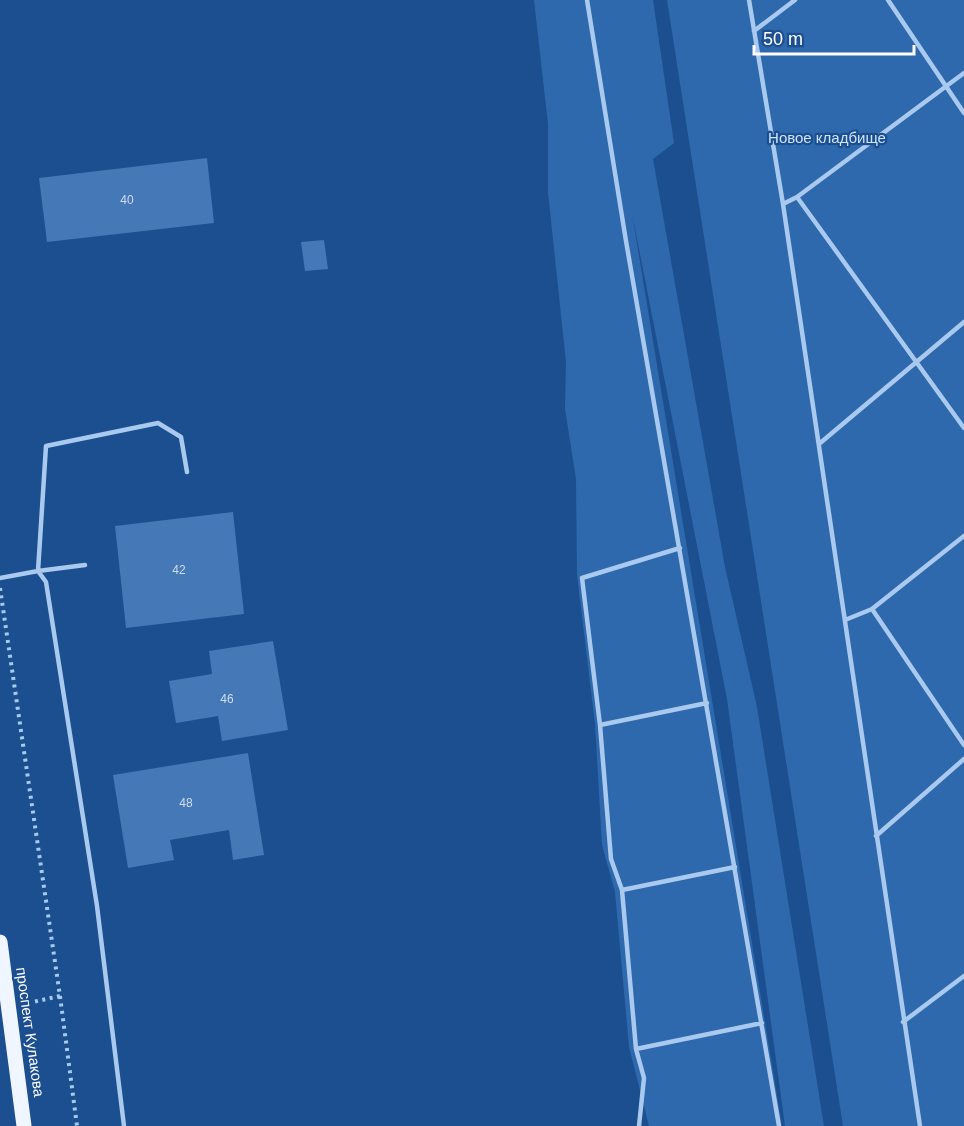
<svg xmlns="http://www.w3.org/2000/svg" width="964" height="1126" viewBox="0 0 964 1126" font-family="Arial,sans-serif">
<style>
.green{fill:#2e69ad}
.building{fill:#4478b7}
.lines{fill:none;stroke-linecap:round;stroke-linejoin:round}
.path{stroke:#a9c9ee;stroke-width:4;stroke-dasharray:3 4.5;stroke-linecap:butt}
.service{stroke:#a9c9ee;stroke-width:4.5}
.primary{stroke:#f0f6ff;stroke-width:15}
.labels{text-anchor:middle;stroke-width:4.5;stroke-linejoin:round;paint-order:stroke}
.number-label{font-size:12px;fill:#d0dded}
.park-label{font-size:15px;fill:#cfe3fa;stroke:#1b4f8f}
.street-label{font-size:15px;fill:#fff;stroke:#1b4f8f}
</style>
<rect width="100%" height="100%" fill="#1b4f8f"/>
<!-- green -->
<path class="green" d="M534,0h119l21,143 -21,16 72,408 32,140 67,419h-39l-58,-427 -95,-486 150,913h-133l-20,-79 -14,-155 -13,-47 -7,-121 -18,-149 -1,-96 -11,-70 1,-47 -18,-170v-68z
M667,0h297v1126h-121z"/>
<!-- building -->
<path class="building" d="M207,158l7,65 -167,19 -8,-64z
M324,240l4,29 -23,2 -4,-29z
M233,512l11,102 -118,14 -11,-102z
M273,641l15,89 -66,11 -4,-25 -42,7 -7,-42 43,-7 -3,-23z
M248,753l16,102 -31,5 -4,-30 -59,10 4,20 -46,8 -15,-93z"/>
<g class="lines">
<!-- path -->
<path class="path" d="M0,588l60,408 -36,8
M60,996l17,130"/>
<!-- service -->
<path class="service" d="M587,0l39,241 153,885
M749,0l34,204 137,922
M888,0l76,113
M754,31l41,-31
M797,197l167,-124
M783,204l14,-7 167,231
M819,444l145,-122
M85,565l-47,6 8,11 51,324 27,220
M0,578l38,-7 8,-125 112,-23 23,14 6,35
M872,609l92,-73
M845,620l27,-11 92,136
M707,703l-107,22 11,134 11,31 113,-23
M600,725l-18,-147 98,-30
M876,836l88,-77
M622,890l14,159 126,-26
M903,1022l61,-46
M636,1049l8,29 -5,48"/>
<!-- primary -->
<path class="primary" d="M0,942l24,184"/>
</g>
<g class="labels">
<!-- number labels -->
<g class="number-label">
<text x="127" y="204">40</text>
<text x="179" y="574">42</text>
<text x="227" y="703">46</text>
<text x="186" y="807">48</text>
</g>
<!-- park labels -->
<g class="park-label">
<text x="827" y="143">Новое кладбище</text>
</g>
<!-- street labels -->
<g class="street-label">
<text transform="translate(30 1032) rotate(82)" y="5">проспект Кулакова</text>
</g>
</g>
<!-- scale -->
<path d="M754 45v9h160v-9" fill="none" stroke="#ffffff" stroke-width="3"/>
<text x="763" y="45" font-size="18" fill="#ffffff" stroke="#1b4f8f" stroke-width="4.5" paint-order="stroke">50 m</text>
</svg>
